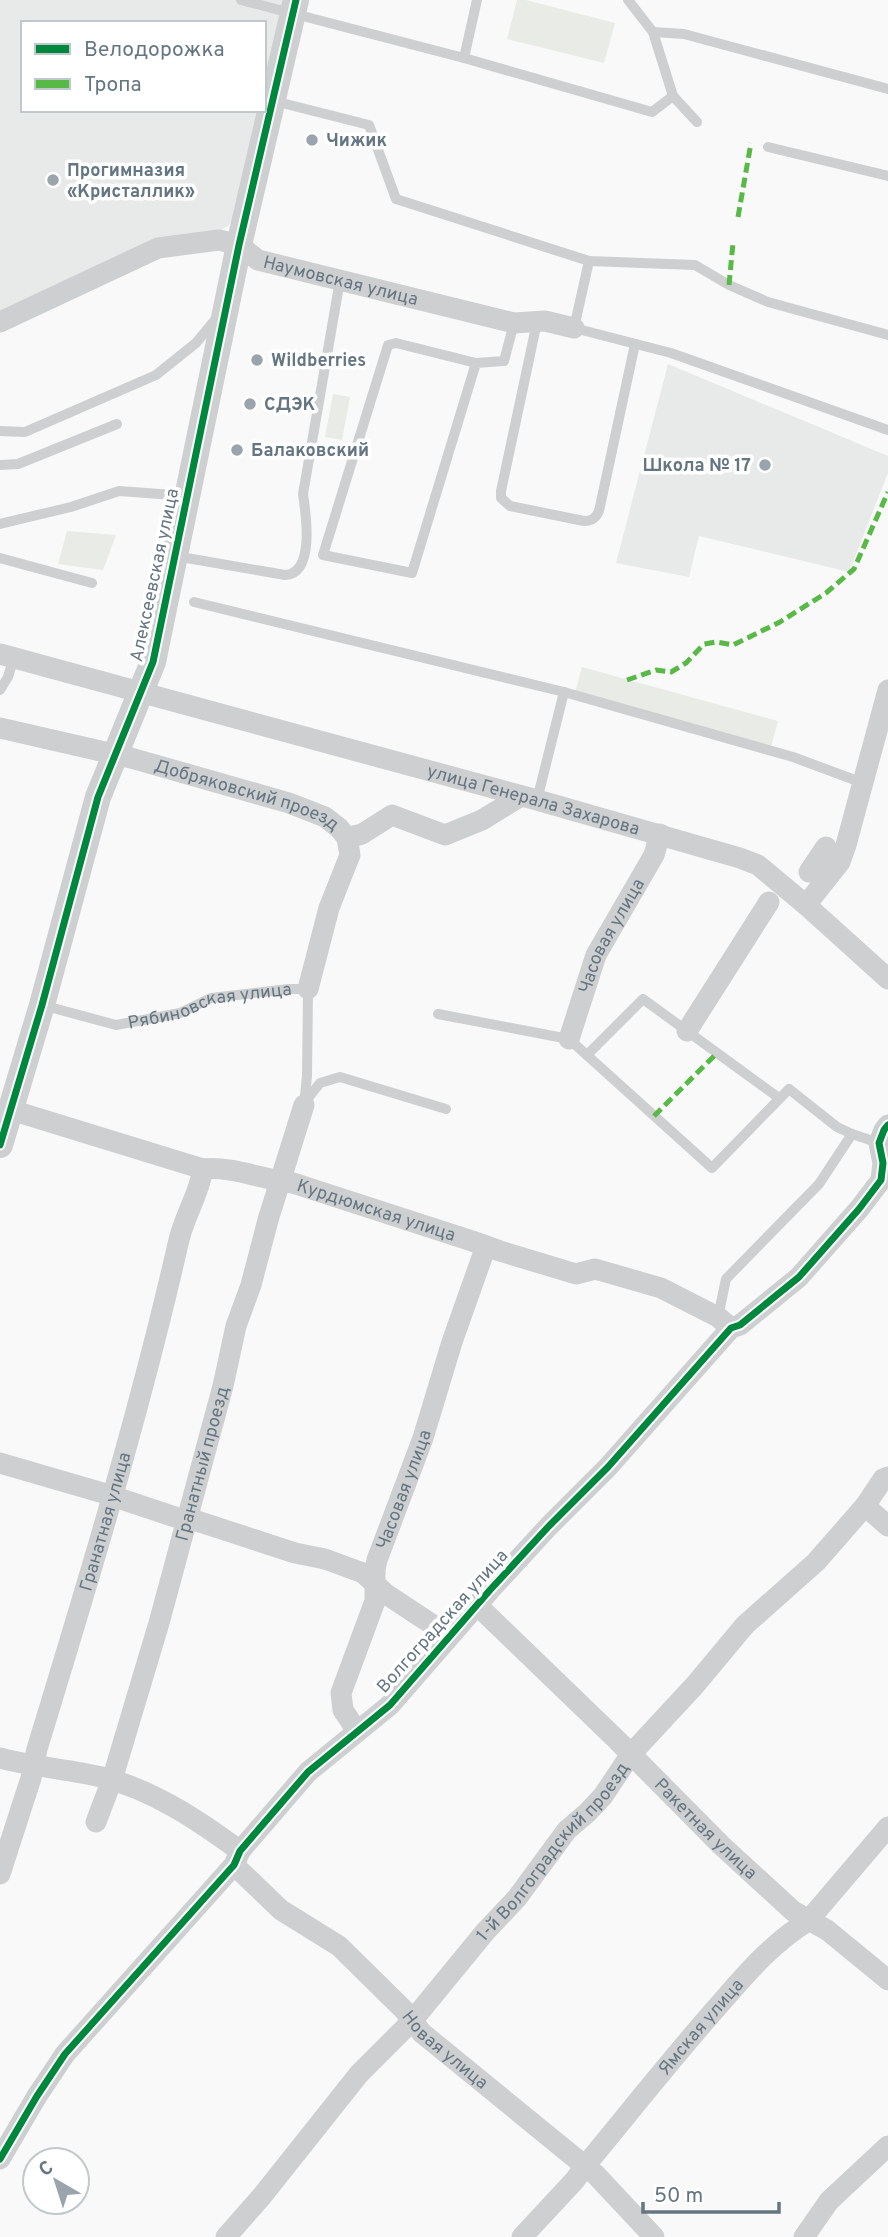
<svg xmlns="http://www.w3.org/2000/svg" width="888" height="2237" viewBox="0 0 888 2237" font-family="Overpass,sans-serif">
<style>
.built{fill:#e8e9e9}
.green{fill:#e8ebe6}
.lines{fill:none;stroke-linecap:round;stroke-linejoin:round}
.service{stroke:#cecfd0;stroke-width:10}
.minor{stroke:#cecfd0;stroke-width:21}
.tertiary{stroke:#cecfd0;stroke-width:26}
.quiet{stroke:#58b947;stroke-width:5;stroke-dasharray:10 5;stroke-linecap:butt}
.cycleway-casing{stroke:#fff;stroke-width:11}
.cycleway{stroke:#00873e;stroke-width:7}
.poi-dot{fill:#99a4ac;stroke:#fff;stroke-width:2.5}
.labels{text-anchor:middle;stroke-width:7;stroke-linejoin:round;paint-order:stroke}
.poi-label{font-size:18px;font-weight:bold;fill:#657683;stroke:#fff;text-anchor:start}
.street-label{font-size:18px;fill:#657683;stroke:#fff}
</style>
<rect width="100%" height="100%" fill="#f9f9f9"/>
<!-- built -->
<path class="built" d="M0,0h283l-19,90v-67h-241v87h237l-22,104 -10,12 -12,7 -216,79z
M668,364l220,92v17l-39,99 -150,-36 -10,41 -73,-14z"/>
<!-- green -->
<path class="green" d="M517,0h9l89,23 -11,40 -97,-24z
M333,394l17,3 -8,43 -17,-3z
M67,531l49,4 -13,35 -45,-6z
M582,667l196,54 -7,26 -196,-55z"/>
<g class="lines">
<!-- service -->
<g class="service">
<path d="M241,0l223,58 188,54 21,-16"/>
<path d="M628,0l25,32 20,64 24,26"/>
<path d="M653,32l31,2 204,55"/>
<path d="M464,58l13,-58"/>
<path d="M274,101l95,24 27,74 193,62 106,4 34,20 39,17 120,33"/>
<path d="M768,147l120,29"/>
<path d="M589,261l-15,67 97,25 217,77"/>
<path d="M537,322l-36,169v7l9,8 74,15c8,0 12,-3 15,-10l36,-167"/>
<path d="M476,363l-64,210 -89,-18 65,-210 8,-2 80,20 28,-2 10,-38"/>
<path d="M0,431l25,1 131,-57 40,-32 19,-23"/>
<path d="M0,465l18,-1 99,-40"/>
<path d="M0,524l71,-17 48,-16 68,5"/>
<path d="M175,556l110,19c30,-1 21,-61 18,-81l37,-214"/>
<path d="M0,558l92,25"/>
<path d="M194,602l370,90 229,65 70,26"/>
<path d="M0,690l8,-13 6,-20"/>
<path d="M537,800l27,-108"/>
<path id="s1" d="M42,1005l74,20 64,-12 31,-15 78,-9h19l-1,87 -3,29"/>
<path d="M438,1014l131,25 143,129 77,-79 48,38 15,7 27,9"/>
<path d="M587,1055l56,-56 136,99"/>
<path d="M305,1102l15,-19 20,-6 106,32"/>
<path d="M718,1317l8,-38 93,-95 33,-50"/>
</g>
<!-- minor -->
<g class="minor">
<path id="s2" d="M0,322l158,-74 61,-8 20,5 19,15 256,63 31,-2 29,7"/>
<path id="s3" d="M0,654l537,146 203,58 18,7 48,40 82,74"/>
<path id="s4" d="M0,728l131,30 158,45 36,14 14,11 8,10 3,17 -21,53 -21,81"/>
<path d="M347,838l15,-4 30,-19 53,20 37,-15 39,-24"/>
<path d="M809,872l17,-25"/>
<path d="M806,905l34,-43 6,-17 42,-155"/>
<path d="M687,1031l82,-129"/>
<path id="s5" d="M569,1039l27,-84 58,-100 6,-21"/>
<path id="s6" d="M11,1110l192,59c30,-3 60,11 90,14l179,58 28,10 76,23 19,-5 66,19 57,29 13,11"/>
<path d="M0,1463l103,30 72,24 19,3 101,33 30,6 38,14 23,21 50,33 12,10"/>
<path d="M865,1506l23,20"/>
<path id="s7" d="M477,1605l141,136 103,104 72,66 34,19 61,50"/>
<path id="s8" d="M357,1731l-14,-21 -2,-17 34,-92v-31l2,-10 46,-122 29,-96 34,-96"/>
<path d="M0,1758c33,9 68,11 102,19 51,13 96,43 138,74"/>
<path id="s9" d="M96,1822l16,-42 47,-157 64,-237 13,-60 15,-41 17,-65 36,-115"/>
<path id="s10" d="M234,1865l47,45 58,36 65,64 18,23 174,142 58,62"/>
<path id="s11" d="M0,1874l31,-96 6,-29c51,-167 102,-334 141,-505 5,-26 21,-49 25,-75"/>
<path d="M0,2159l37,-63 28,-42 169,-189 6,-14 68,-79 82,-67 100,-115 59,-64 59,-59 123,-139 9,-3 59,-48 60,-68 22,-29 2,-17 -4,-20 5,-13 4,-5"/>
<path id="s12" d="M226,2237l36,-41 97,-122 53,-53 73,-89 32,-34 50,-68 20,-17 16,-17 28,-42 64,-69 50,-60 71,-63 49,-56 18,-27 5,-2"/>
<path id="s13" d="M522,2237l53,-57 9,-13c45,-54 88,-109 135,-162 27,-31 53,-62 89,-84l80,-94"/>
<path d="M804,2237l25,-36 59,-55"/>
</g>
<!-- tertiary -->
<path class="tertiary" d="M0,1145l42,-140 56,-208 55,-135 86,-417 57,-245"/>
<!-- quiet -->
<path class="quiet" d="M738,217l13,-74
M729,285l4,-42
M627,680l29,-10 15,2 15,-9 18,-19 12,-2 17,3 47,-23 46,-29 28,-24 34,-77
M654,1116l63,-63"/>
<defs>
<path id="cycleway" d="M0,1145l42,-140 56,-208 55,-135 86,-417 57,-245
M0,2159l37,-63 28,-42 169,-189 6,-14 68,-79 82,-67 100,-115 59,-64 59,-59 123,-139 9,-3 59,-48 60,-68 22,-29 2,-17 -4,-20 5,-13 4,-5"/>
</defs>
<!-- cycleway casing -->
<use href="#cycleway" class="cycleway-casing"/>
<!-- cycleway -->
<use href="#cycleway" class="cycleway"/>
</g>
<!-- markers -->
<g class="poi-dot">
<circle cx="312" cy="140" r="7"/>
<circle cx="53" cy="180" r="7"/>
<circle cx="257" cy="360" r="7"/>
<circle cx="250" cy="404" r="7"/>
<circle cx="237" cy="450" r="7"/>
<circle cx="765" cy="465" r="7"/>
</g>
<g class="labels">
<!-- poi labels -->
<g class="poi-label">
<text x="326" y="146">Чижик</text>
<text x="67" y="176">Прогимназия<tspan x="67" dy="21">«Кристаллик»</tspan></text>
<text x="271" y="366">Wildberries</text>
<text x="264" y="410">СДЭК</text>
<text x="251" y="456">Балаковский</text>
<text x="751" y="471" text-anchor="end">Школа № 17</text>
</g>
<!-- street labels -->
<g class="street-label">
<text dy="6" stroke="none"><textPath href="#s2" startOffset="366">Наумовская улица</textPath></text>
<text transform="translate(154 575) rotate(-78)" y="6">Алексеевская улица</text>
<text dy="6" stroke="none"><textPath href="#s4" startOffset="256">Добряковский проезд</textPath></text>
<text dy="6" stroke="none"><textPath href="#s3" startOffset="553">улица Генерала Захарова</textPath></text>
<text dy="6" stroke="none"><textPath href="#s5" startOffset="112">Часовая улица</textPath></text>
<text dy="6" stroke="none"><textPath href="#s1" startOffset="173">Рябиновская улица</textPath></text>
<text dy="6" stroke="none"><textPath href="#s6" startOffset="380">Курдюмская улица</textPath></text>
<text dy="6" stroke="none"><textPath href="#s9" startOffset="374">Гранатный проезд</textPath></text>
<text dy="6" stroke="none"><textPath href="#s8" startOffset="257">Часовая улица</textPath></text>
<text dy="6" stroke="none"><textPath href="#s11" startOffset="368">Гранатная улица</textPath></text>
<text transform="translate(442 1621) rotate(-48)" y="6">Волгоградская улица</text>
<text dy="6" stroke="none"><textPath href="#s7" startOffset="320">Ракетная улица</textPath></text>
<text dy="6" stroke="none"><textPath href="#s12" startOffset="506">1-й Волгоградский проезд</textPath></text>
<text dy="6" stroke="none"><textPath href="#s13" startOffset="276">Ямская улица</textPath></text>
<text dy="6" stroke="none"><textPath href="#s10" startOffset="282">Новая улица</textPath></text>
</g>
</g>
<!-- legend -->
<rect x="21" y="21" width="245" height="91" fill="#ffffff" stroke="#c1c8cd" stroke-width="2"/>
<rect x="35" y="44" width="35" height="10" fill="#00873e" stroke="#c1c8cd" stroke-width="2"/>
<text x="84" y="56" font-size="21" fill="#657683">Велодорожка</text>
<rect x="35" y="79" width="35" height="10" fill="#58b947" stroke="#c1c8cd" stroke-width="2"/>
<text x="84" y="91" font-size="21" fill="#657683">Тропа</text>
<!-- north arrow -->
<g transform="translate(56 2181) rotate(321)"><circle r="33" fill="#ffffff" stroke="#c1c8cd" stroke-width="2"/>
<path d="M0-5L12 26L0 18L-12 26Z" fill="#99a4ac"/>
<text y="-10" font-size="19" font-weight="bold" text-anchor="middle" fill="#657683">С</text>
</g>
<!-- scale -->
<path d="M643 2202v10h136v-10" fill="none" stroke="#657683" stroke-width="3.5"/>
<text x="654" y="2202" font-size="21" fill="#657683" stroke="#ffffff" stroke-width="5" paint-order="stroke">50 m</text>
</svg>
